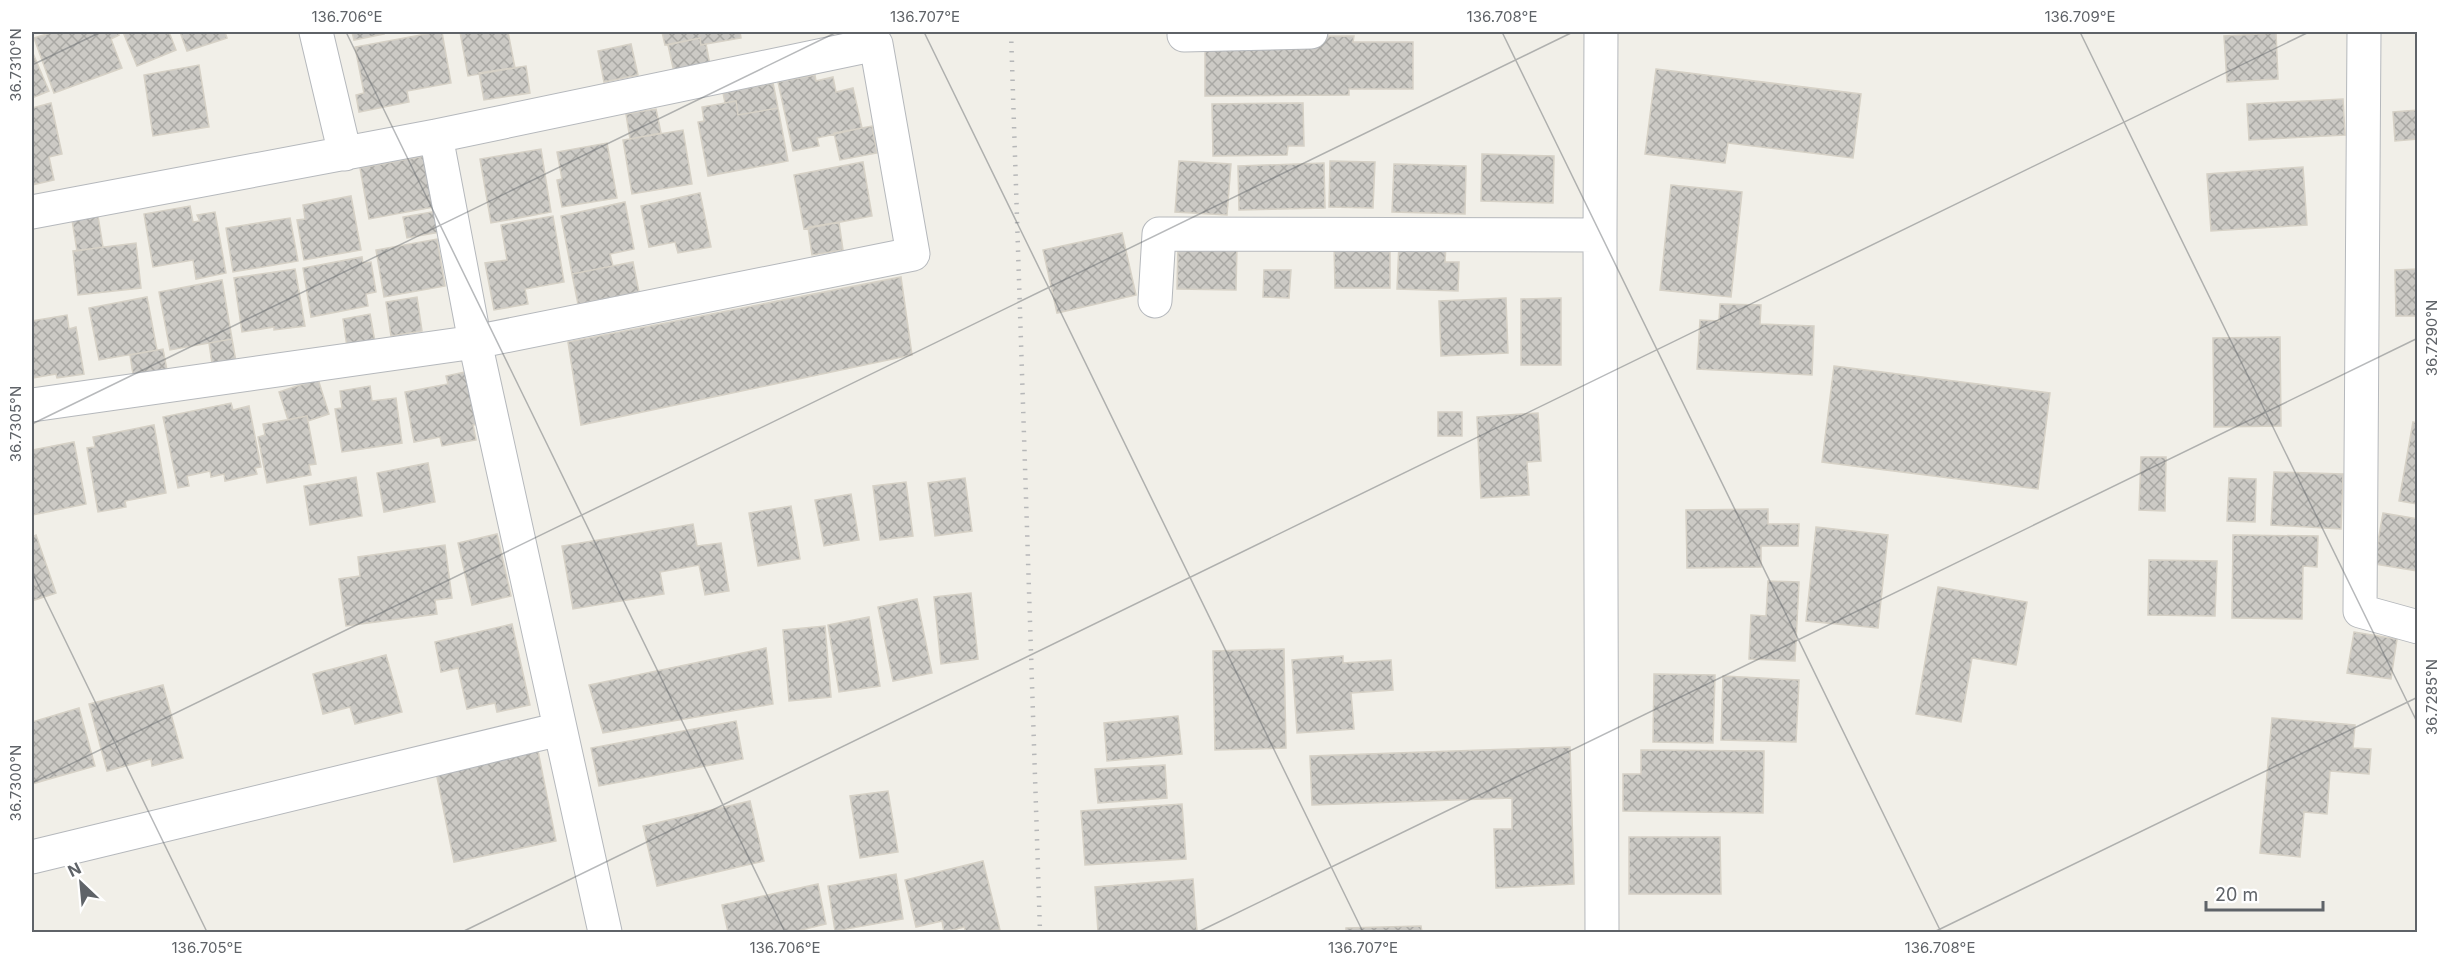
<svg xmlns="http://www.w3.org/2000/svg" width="2449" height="964" viewBox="0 0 2449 964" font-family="Inter,sans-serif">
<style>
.building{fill:url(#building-cross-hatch);stroke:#d6d1c6;stroke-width:1.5}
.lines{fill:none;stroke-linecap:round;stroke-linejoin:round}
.minor-casing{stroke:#b5b8bc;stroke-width:35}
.minor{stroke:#fff;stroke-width:33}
.rail{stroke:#b6b7b8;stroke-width:4.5;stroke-dasharray:1.5 8;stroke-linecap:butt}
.ticks{fill:none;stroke:#5f6368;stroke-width:1.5;stroke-opacity:0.45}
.neatline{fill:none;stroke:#5f6368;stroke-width:2}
.ticks-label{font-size:15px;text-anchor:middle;fill:#5f6368}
</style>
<defs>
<pattern id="building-cross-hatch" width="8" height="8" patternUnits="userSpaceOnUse" patternTransform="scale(1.5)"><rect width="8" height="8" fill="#cccac5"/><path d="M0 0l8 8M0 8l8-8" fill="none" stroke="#a9a8a4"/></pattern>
</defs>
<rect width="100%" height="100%" fill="#f1efe8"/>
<!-- building -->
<path class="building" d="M53,32h65l1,3 -8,4 11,29 -68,25 -20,-55z
M123,32h46l7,18 -39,16z
M180,32h45l2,6 -40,13z
M352,32h31l1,2 -30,6z
M437,32h5l9,51 -44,8 2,11 -50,10 -3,-17 8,-2 -9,-46z
M460,32h48l7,36 -47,8z
M662,32h78l1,6 -40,7 -1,-7 -35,7z
M2276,33l2,46 -51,3 -3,-46z
M1354,36l-1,6h60v47h-64v6l-144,1v-59z
M700,38l1,7 5,-1 4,21 -36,7 -6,-27z
M631,44l7,31 -34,7 -6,-31z
M32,51l17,40 -17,7z
M199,65l10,62 -56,9 -9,-61z
M526,66l4,27 -46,7 -5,-27z
M1656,69l205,25 -8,64 -125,-15 -3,20 -80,-9z
M815,75l1,6 17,-4 3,15 17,-4 9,40 -45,10 2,8 -26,5 -15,-69z
M773,83l5,25 -40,7 -2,-14 -11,2 -2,-10z
M2343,99l2,36 -96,5 -2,-36z
M736,101l2,14 40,-7 10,53 -80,15 -10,-54 6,-1 -2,-14z
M51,103l11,51 -13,3 5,23 -22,5v-77z
M1303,103l1,43h-16l-1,9 -74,1 -1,-52z
M656,109l5,24 -31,6 -4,-25z
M2418,110v29l-23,2 -2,-29z
M872,126l5,27 -37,7 -6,-27z
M683,130l9,54 -60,10 -9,-54z
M607,143l10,55 -55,9 -5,-27 5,-1 -5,-27z
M541,149l10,63 -60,11 -11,-64z
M1482,154l72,2 -1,47 -72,-2z
M425,156l9,51 -65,12 -9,-51z
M1179,161l52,3 -4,51 -52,-3z
M1330,161l45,1 -2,46 -44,-1z
M863,162l9,54 -68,13 -10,-54z
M1324,163l1,45 -86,2 -1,-44z
M1394,164l72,2 -1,48 -73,-2z
M2303,167l4,58 -96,6 -4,-57z
M1671,185l71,7 -11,105 -71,-7z
M700,193l11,54 -33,6 -3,-11 -26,5 -8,-41z
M351,196l10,54 -57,10 -7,-40 8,-1 -2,-14z
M625,202l9,47 -24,5 3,12 -41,8 -11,-58z
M190,206l3,16 7,-1 -3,-6 18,-3 11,61 -30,6 -3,-19 -40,7 -9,-53z
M437,211l4,21 -34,6 -4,-21z
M98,216l5,31 -26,4 -5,-31z
M553,216l11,66 -39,7 3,15 -34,6 -9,-47 22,-3 -6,-35z
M290,218l8,43 -65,11 -7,-44z
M839,222l4,28 -31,5 -4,-28z
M1122,233l14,62 -79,18 -14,-63z
M437,239l8,47 -61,11 -8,-47z
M136,243l5,45 -63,7 -5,-44z
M1390,243v45h-55l-1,-44z
M1399,243l47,2 -1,17h14l-1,29 -61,-2z
M1178,244l59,1 -1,45 -59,-1z
M362,257l1,6 8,-1 5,30 -10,2 2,12 -57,11 -8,-49z
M633,262l6,30 -61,12 -6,-30z
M295,269l10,57 -31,4v-3l-32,5 -8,-54z
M2418,269v47h-22l-1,-46z
M1264,270h27l-2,28 -26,-1z
M901,277l11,78 -331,70 -13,-83z
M222,280l10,59 -62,11 -11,-58z
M147,297l10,53 -58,10 -10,-52z
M417,297l5,34 -31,5 -5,-34z
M1506,298l2,55 -67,3 -2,-55z
M1561,298v67h-40v-66z
M1720,304l41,1 -1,19 54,2 -2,49 -115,-6 3,-49 19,1z
M370,314l5,28 -28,5 -4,-28z
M67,315l2,14 7,-2 8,47 -27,4 -1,-4 -24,4v-57z
M2280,337l1,89 -67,1 -1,-89z
M232,339l5,28 -24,3 -4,-27z
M163,349l6,32 -34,6 -5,-32z
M1834,366l216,27 -12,96 -216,-27z
M470,371l10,53 -7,1 3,15 -34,6 -2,-9 -26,5 -9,-50 43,-8 -2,-8z
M318,379l11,35 -21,7 -1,-5 -19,4 -9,-28z
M370,386l2,15 24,-3 6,45 -60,9 -7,-43 7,-1 -2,-17z
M231,403l2,7 16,-4 12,61 -6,1 2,6 -32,7 -1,-7 -13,3 -1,-6 -23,5 2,10 -11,2 -15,-71z
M1438,412h24v24h-24z
M1538,413l3,48 -14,1 2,33 -48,3 -4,-81z
M307,416l9,48 -7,1 2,10 -44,8 -9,-46 7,-2 -2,-11z
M2413,422l5,1v81l-19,-3z
M154,425l12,68 -41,8 1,6 -28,5 -11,-64 8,-1 -2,-10z
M74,442l12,62 -54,11v-65z
M2141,457h25l-1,54 -26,-1z
M428,463l7,39 -51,10 -7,-39z
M2274,472l69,2 -2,55 -70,-4z
M356,477l6,39 -52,9 -6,-39z
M965,478l7,53 -37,5 -7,-53z
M2229,478l27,1 -1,43 -28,-1z
M906,482l7,54 -33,4 -7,-54z
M851,494l8,46 -35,6 -9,-46z
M791,506l9,53 -42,7 -9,-53z
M1768,509v15h31l-1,22h-37v21l-74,1 -1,-58z
M2383,513l35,6v52l-44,-7z
M693,524l4,22 24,-3 8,48 -24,4 -6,-30 -39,7 4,22 -91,15 -11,-63z
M1816,527l72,8 -10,93 -72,-7z
M497,534l14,62 -39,9 -14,-62z
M36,535l20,58 -24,8v-64z
M2233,535l85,1 -1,31 -14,-1 -1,53 -70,-1z
M445,545l7,53 -17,2 2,14 -91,12 -7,-47 21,-3 -2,-19z
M2149,560l68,1 -2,55 -67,-1z
M1768,581l31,1 -4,79 -46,-2 2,-44 15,1z
M1938,587l89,15 -11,63 -44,-7 -11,64 -45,-8z
M971,593l7,66 -37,5 -7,-67z
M917,599l15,74 -39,8 -15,-74z
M869,617l11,69 -41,6 -11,-67z
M512,624l18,81 -33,7 -2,-9 -28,6 -9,-41 -17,4 -6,-30z
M825,626l6,71 -42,4 -6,-71z
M2354,632l43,7 -6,40 -44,-6z
M766,648l7,56 -170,29 -14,-48z
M1284,649l2,99 -71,2 -2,-99z
M386,655l16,57 -47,12 -5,-17 -27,7 -10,-40z
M1343,656v7l48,-3 2,30 -42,3 3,36 -57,4 -5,-73z
M1654,674l61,1 -2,68 -60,-1z
M1723,676l76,4 -3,62 -75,-2z
M163,685l20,73 -31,8 -1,-7 -44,12 -18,-67z
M79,708l16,58 -63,18v-62z
M1178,716l4,38 -75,7 -3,-38z
M2272,718l83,7 -2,23 18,1 -2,25 -39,-3 -3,43 -23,-2 -4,45 -40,-4z
M736,721l7,38 -144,27 -8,-38z
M537,746l19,95 -102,21 -19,-95z
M1570,747l4,137 -78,4 -2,-59h18v-31l-200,7 -2,-49z
M1641,750l123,1 -1,62 -140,-2v-37h18z
M1165,765l2,33 -69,5 -3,-34z
M888,791l10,61 -38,6 -10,-62z
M750,801l14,60 -107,25 -14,-60z
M1182,804l4,55 -101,6 -4,-54z
M1629,837h91l1,57h-92z
M983,861l17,69 -34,2 -2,-5 -20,5 -2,-11 -26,6 -11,-47z
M896,874l7,45 -68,12 -7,-45z
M1193,879l4,53h-99l-3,-45z
M818,884l8,40 -33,8h-65l-6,-27z
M1421,926l1,6h-76v-4z"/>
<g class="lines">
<defs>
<path id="minor" d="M316,32l29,122
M1601,32l-1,203 2,697
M2364,32l-4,579 58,16
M1184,35l127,-3
M32,212l404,-76 440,-92 37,210 -438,88 130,590
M1155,301l4,-67 441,1
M32,405l443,-63 -39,-206
M32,857l528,-128"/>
</defs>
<!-- minor casing -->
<use href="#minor" class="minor-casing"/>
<!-- minor -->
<use href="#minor" class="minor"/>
<!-- rail -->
<path class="rail" d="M1011,32l29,900"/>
</g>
<!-- ticks -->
<path class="ticks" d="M346,32l439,900M924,32l439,900M1502,32l439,900M2080,32l338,692M32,65l69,-33M32,424l805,-392M32,572l175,360M32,783l1541,-751M462,932l1847,-900M1198,932l1220,-594M1934,932l484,-235"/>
<!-- border -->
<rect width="2449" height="964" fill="none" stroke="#ffffff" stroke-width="66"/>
<!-- north arrow -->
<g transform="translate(81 883) rotate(334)" stroke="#ffffff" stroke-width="4.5" paint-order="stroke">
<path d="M0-4.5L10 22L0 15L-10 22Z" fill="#5f6368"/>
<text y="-9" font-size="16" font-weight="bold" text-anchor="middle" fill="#5f6368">N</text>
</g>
<!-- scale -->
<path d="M2206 901v9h117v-9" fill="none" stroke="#5f6368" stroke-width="3"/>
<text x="2215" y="901" font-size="18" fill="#5f6368" stroke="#ffffff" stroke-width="4.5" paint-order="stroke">20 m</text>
<rect x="33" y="33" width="2383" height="898" class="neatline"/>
<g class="ticks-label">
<text x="347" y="22">136.706°E</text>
<text x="925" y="22">136.707°E</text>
<text x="1502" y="22">136.708°E</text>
<text x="2080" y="22">136.709°E</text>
<text transform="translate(16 65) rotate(-90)" y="5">36.7310°N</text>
<text transform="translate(2432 338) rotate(-90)" y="5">36.7290°N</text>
<text transform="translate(16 424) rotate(-90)" y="5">36.7305°N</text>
<text transform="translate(2432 697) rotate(-90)" y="5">36.7285°N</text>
<text transform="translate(16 783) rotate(-90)" y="5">36.7300°N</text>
<text x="207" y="953">136.705°E</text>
<text x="785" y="953">136.706°E</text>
<text x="1363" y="953">136.707°E</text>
<text x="1940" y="953">136.708°E</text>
</g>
</svg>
